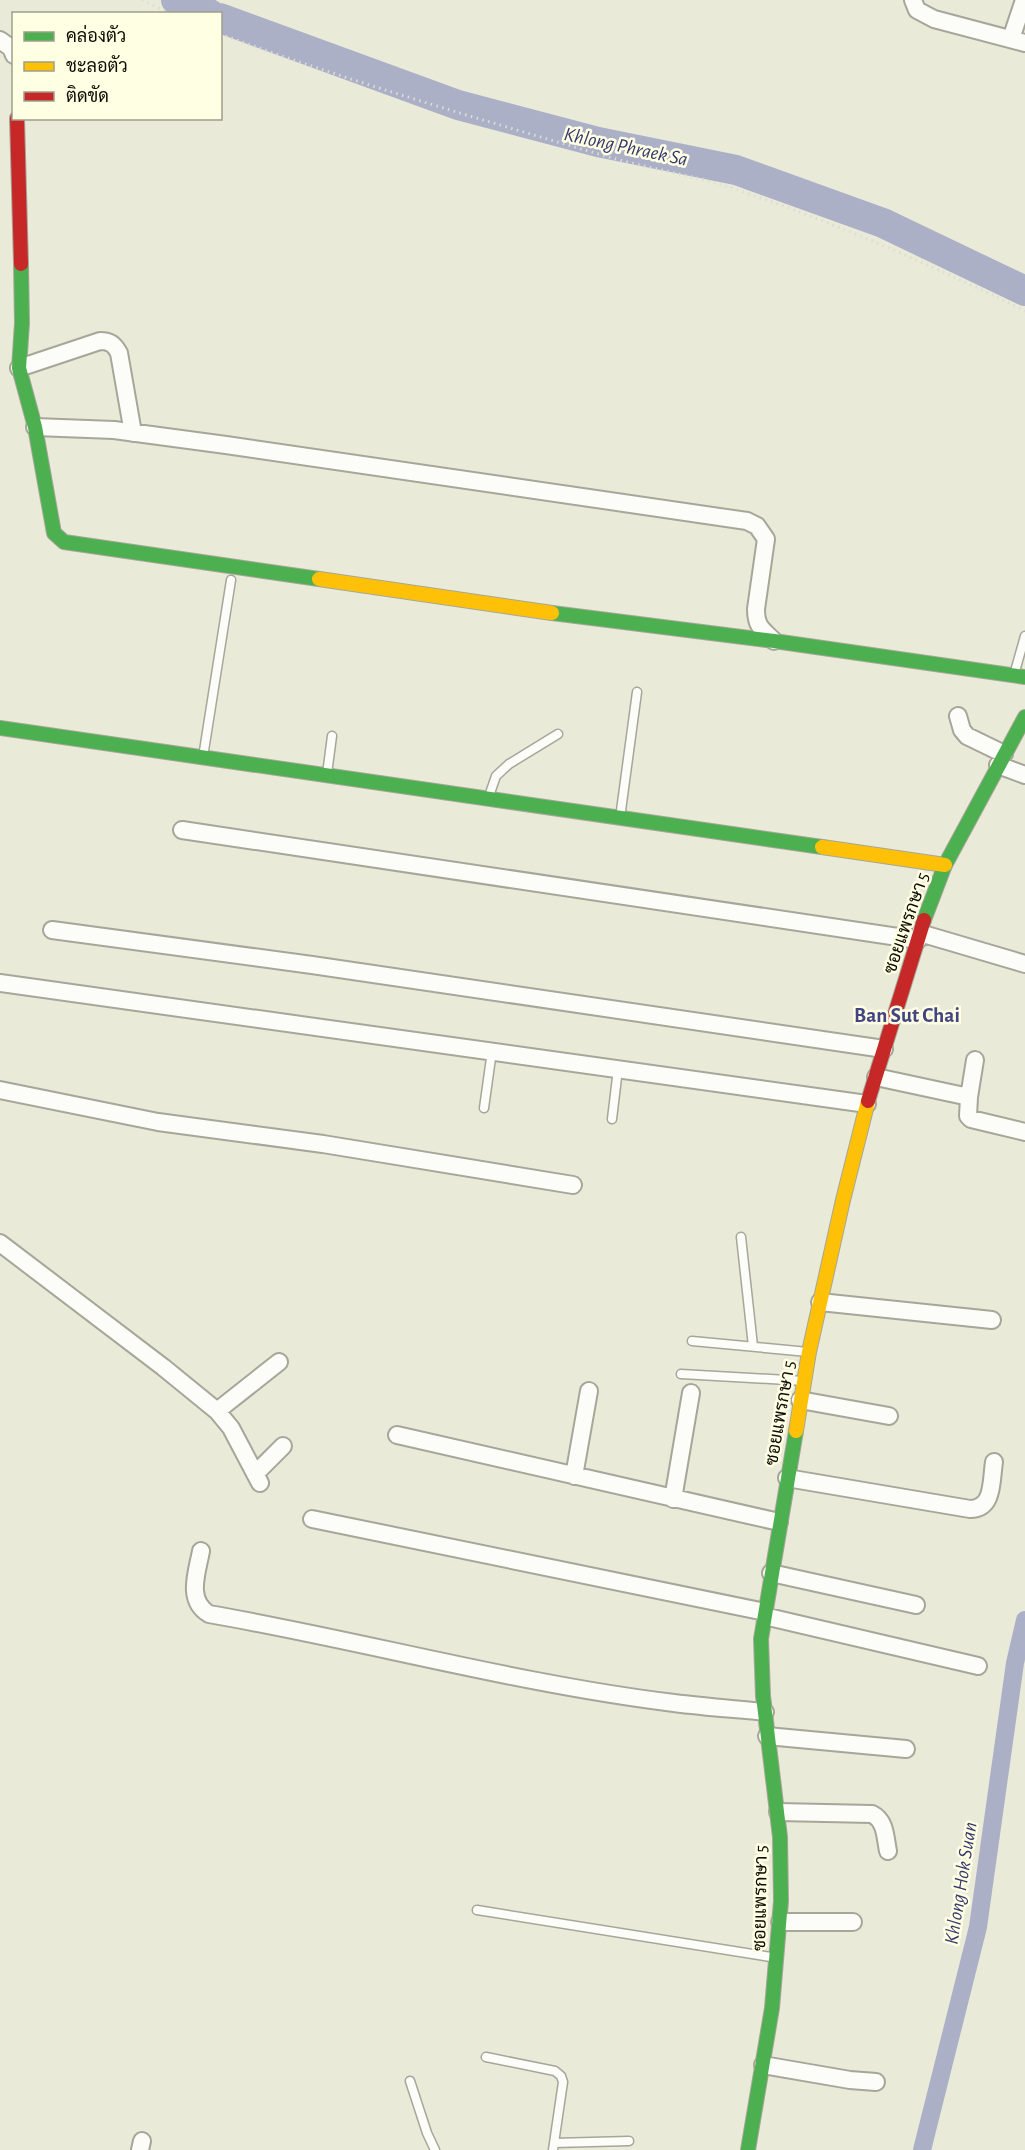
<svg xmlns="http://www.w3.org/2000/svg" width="1025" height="2150" viewBox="0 0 1025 2150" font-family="'Alegreya Sans',Sarabun,sans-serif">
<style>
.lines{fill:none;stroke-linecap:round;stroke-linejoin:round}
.canal{stroke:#acb0c7;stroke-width:18}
.river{stroke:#acb0c7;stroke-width:30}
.lane-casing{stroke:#a6a699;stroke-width:11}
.street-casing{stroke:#a6a699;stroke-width:20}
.fast-casing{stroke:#a6a699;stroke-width:16}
.slow-casing{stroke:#a6a699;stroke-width:16}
.jam-casing{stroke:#a6a699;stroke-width:16}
.path{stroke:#dcdcd6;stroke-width:3;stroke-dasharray:1.5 4.5;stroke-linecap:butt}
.lane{stroke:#fcfcf9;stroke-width:8}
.street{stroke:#fcfcf9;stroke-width:16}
.fast{stroke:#4caf50;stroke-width:14}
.slow{stroke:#ffc107;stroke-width:14}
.jam{stroke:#c62828;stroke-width:14}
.labels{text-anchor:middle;stroke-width:5;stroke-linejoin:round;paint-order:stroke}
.street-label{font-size:18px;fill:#0d0c03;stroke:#ffffe4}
.water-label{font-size:20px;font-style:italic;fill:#36396d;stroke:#ffffe4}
.quarter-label{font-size:21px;font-weight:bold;fill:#424582;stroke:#ffffe4}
</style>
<rect width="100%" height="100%" fill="#eaead9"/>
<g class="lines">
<!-- canal -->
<path class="canal" d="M922,2150l56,-223 37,-264 10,-43"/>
<!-- river -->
<path class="river" d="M176,0l34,14
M220,18l238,87 140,37 138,28 147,53 142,68"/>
<defs>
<path id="lane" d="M1014,675l11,-39
M203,757l28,-177
M327,774l5,-38
M488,799l8,-23 13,-12 49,-30
M620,818l17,-126
M484,1108l8,-57
M612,1119l6,-50
M741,1237l12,109
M692,1341l116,11
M681,1374l123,7
M477,1910l300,48
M486,2057l69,14 6,5 2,6 -10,68
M410,2081l17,52 8,17
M554,2143l75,-2"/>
<path id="street" d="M913,0l4,10 17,9 91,24
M1011,39l13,-39
M0,40l11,8 3,7
M19,368l81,-27c10,0 14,3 19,12l14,80
M35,427l79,3 112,15 521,76 10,5 9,13 -10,70c0,18 6,20 18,32
M958,716l4,14 5,6 37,18
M998,765l27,10
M182,830l736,110
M52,930l260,35 572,84
M920,933l105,31
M0,983l867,121
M876,1077l93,20 -1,19 3,3 54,13
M0,1090l158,32 165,22 250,41
M969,1097l6,-37
M0,1243l163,124 54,44 14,17 29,55
M820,1302l172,18
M800,1400l89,16
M217,1411l62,-49
M397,1435l382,87
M255,1474l28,-28
M574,1476l15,-85
M787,1478l183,31c24,0 21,-28 24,-47
M673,1499l18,-106
M312,1519l453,93
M201,1551c-4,22 -15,49 8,63 155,27 309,70 465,89 31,4 61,6 91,9
M771,1573l145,32
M764,1616l214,50
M767,1736l139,13
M778,1812l94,2c14,7 13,23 16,37
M780,1922h73
M763,2065l87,15 26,2
M140,2150l2,-9"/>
<path id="fast" d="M21,264l1,59 -3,45 16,59 19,106 10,9 255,37
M552,613l222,28 251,36
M0,728l822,119
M924,920l21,-55 80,-148
M748,2150l24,-142 9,-107 -1,-64 -17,-141 -2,-57 35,-208"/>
<path id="slow" d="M319,579l233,34
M822,847l123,18
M796,1431l13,-79 34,-152 25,-99"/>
<path id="jam" d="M17,118l4,146
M868,1101l56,-181"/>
</defs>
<!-- lane casing -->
<use href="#lane" class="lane-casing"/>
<!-- street casing -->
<use href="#street" class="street-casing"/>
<!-- fast casing -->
<use href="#fast" class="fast-casing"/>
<!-- slow casing -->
<use href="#slow" class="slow-casing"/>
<!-- jam casing -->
<use href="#jam" class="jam-casing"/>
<!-- path -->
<path class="path" d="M142,0l29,14
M220,34c128,47 259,85 389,123 41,12 83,18 123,31 101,34 198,76 293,123"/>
<!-- lane -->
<use href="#lane" class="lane"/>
<!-- street -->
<use href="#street" class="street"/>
<!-- fast -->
<use href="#fast" class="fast"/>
<!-- slow -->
<use href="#slow" class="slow"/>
<!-- jam -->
<use href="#jam" class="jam"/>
</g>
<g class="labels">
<!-- street labels -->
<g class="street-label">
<text transform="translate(906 923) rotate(-71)" y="6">ซอยแพรกษา 5</text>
<text transform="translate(780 1413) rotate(-80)" y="6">ซอยแพรกษา 5</text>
<text transform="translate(760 1898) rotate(-89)" y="6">ซอยแพรกษา 5</text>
</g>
<!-- water labels -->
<g class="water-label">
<text transform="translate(626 146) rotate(12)" y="7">Khlong Phraek Sa</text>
<text transform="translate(960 1883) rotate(-81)" y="7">Khlong Hok Suan</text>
</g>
<!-- quarter labels -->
<g class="quarter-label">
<text x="907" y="1022">Ban Sut Chai</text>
</g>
</g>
<!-- legend -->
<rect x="12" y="12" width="210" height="108" fill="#ffffe4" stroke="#9e9e8a" stroke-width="1.5"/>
<rect x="24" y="32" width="30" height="9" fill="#4caf50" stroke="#9e9e8a" stroke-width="1.5"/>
<text x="66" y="42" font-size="18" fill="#0d0c03">คล่องตัว</text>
<rect x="24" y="62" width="30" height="9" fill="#ffc107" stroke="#9e9e8a" stroke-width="1.5"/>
<text x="66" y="72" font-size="18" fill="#0d0c03">ชะลอตัว</text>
<rect x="24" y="92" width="30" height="9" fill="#c62828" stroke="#9e9e8a" stroke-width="1.5"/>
<text x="66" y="102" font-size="18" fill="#0d0c03">ติดขัด</text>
</svg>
